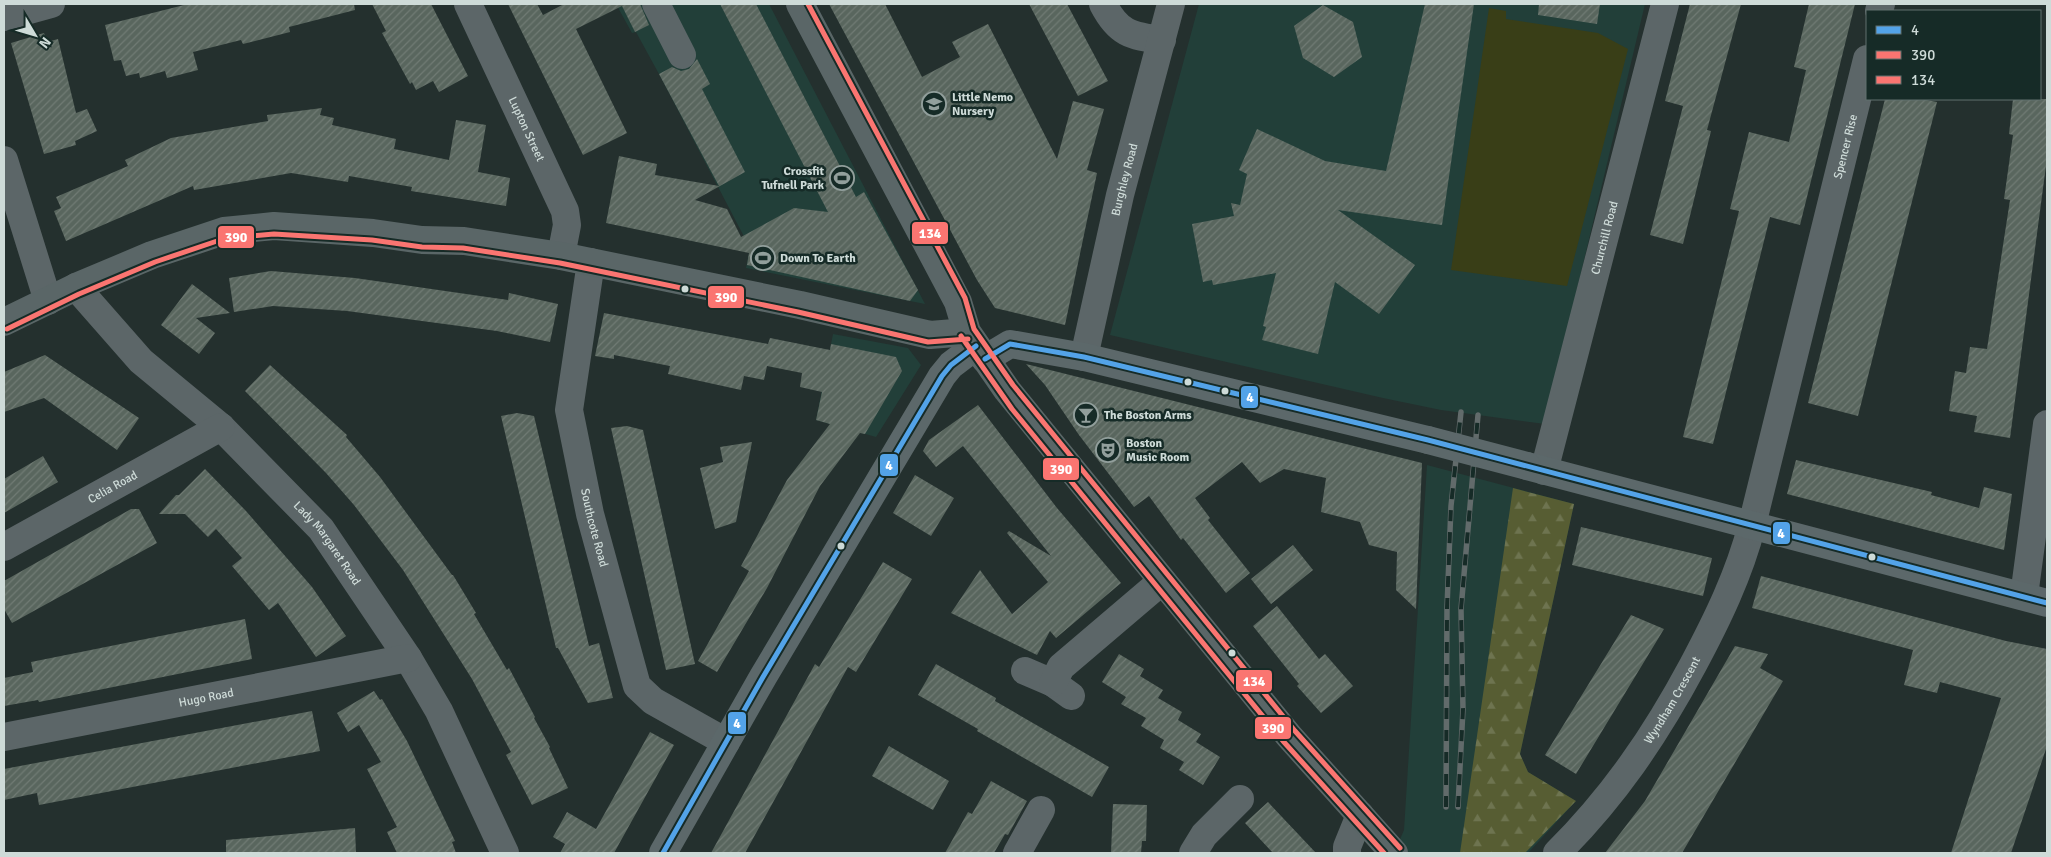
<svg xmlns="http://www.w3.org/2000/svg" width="2051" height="857" viewBox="0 0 2051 857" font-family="Signika,sans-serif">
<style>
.built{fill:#223f39}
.green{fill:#393e17}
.forest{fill:url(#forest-firs)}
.building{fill:url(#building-hatch)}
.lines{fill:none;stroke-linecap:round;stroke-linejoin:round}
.street{stroke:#5c6668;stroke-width:28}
.secondary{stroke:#5c686a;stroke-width:28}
.primary{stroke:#5a6667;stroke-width:28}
.rail-casing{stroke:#626b6b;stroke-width:5.5}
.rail{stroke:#162b27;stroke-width:4;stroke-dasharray:11;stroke-linecap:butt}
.secondary-bridge{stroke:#5c686a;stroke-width:28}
.bus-1-casing{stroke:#162b27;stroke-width:9}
.bus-2-casing{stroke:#162b27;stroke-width:9}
.bus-3-casing{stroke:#162b27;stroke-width:9}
.bus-1{stroke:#53a3e8;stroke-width:5}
.bus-2{stroke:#fa7571;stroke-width:5}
.bus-3{stroke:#fa7571;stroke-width:5}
.bus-dot{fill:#cedbd8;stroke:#162b27;stroke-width:2}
.labels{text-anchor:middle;stroke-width:5;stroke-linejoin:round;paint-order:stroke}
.poi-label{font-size:12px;font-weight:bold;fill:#cedbd8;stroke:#162b27;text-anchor:start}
.street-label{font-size:12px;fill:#cedbd8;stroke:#162b27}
.line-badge{stroke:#162b27;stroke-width:2}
.badge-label{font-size:14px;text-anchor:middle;font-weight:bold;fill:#fff}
</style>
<defs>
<pattern id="forest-firs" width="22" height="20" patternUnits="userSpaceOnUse" patternTransform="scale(1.25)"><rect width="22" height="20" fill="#575d33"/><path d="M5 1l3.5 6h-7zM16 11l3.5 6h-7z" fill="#6e7450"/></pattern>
<pattern id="building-hatch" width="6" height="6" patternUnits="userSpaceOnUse" patternTransform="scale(1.25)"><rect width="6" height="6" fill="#59665e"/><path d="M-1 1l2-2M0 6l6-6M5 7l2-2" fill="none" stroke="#707b74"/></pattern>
</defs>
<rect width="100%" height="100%" fill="#24302e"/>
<!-- built -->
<path class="built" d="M616,4h153l156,300 -179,-36 4,-20 -91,-174 -23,-42 -4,1z
M1199,4h446l-100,420 -104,-14 -58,-12 -273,-63z
M833,334l75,14 13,17 -45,72 -60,-17z
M1427,465l147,39 -54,250 8,18 48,29 -48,52h-134l10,-23z"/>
<!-- green -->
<path class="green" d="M1489,8l17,3v8l92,14 30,16 -61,237 -116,-16z"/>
<!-- forest -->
<path class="forest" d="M1513,488l61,16 -54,250 8,18 48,29 -51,52h-65z"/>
<!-- building -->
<path class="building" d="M188,4h166l1,6 -66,17 1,5 -47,12 -2,-4 -48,12 5,18 -31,8 -2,-7 -25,7 -1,-5 -13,3 -5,-16 -7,1 -9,-36z
M372,4h59l37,72 -29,16 -6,-11 -17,9 -4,-8 -2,2 -28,-51 4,-2z
M508,4h29l6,11 21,-11h76l9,21 -14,7 -13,-26 -46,23 51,104 -44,22z
M720,4h36l100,193 8,-5 54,98 -8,11 -163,-36 2,-12 -143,-30 13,-67 38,8 -2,11 64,11 -60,-112 13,-7 9,4 8,-2 8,-10 13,25 -8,5 43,83 -50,28 32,9 14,28 53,-29 34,4z
M829,4h56l37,73 38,-20 -8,-15 36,-18 69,135 16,-58 31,8 -17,61 10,3 -32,152 -70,-17 -18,-28z
M1029,4h38l41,77 -30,15z
M1425,4h49l-32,221 -104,-15 77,55 -36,49 -44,-32 -17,72 -56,-14 4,-13 -3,-1 13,-53 -63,12 -1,-5 -9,2 -11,-58 42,-8 -3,-13 9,2 7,-31 -8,-4 18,-41 68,32 61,10z
M1539,4h61l-3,20 -59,-9z
M1690,4h51l-34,126 4,1 -28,113 -33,-9 33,-129 -18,-5z
M1809,4h46l-55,221 -30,-8 -57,227 -30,-7 56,-226 -9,-2 19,-77 40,10 17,-72 -12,-3z
M1323,5l30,17 9,35 -28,20 -31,-19 -9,-32z
M44,33l3,9 11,-3 18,74 11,-4 10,22 -22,10 1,4 -32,9 -33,-111z
M1885,99h37l15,3 -79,314 -50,-13z
M2013,99h34v59l-37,280 -36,-6 3,-16 -28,-5 6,-40 11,2 4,-26 17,2 23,-149 -6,-1 9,-64 -4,-1z
M322,108l-2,7 14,3 -2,7 64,14 -2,10 55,11 7,-40 30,5 -8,47 32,6 -4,28 -95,-15 1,-4 -63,-11 -1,6 -57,-9 -97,17 -1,-4 -127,55 -12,-30 7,-3 -5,-11 72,-31 -3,-6 46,-22 97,-17 -1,-6z
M271,271l84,7 153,22 1,-7 49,11 -8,38 -53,-11 -150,-20 -74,-5 -39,6 -5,-34z
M192,284l38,29 -34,5 19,15 -16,21 -38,-29z
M604,313l164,31 2,-6 60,12 1,-6 65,13 6,14 -37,63 -5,-1 -40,53 -53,102 -50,84 -19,-11 51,-90 -8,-5 46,-86 43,-56 -14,-4 6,-28 -22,-5 2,-14 -35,-7 -3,14 -20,-4 -3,14 -73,-16 2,-8 -56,-11v4l-19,-3z
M45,355l94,63 -22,32 -73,-52 -40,14v-40z
M1026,364l396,99 -6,146 -20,-19 1,-38 -28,-7 -9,-23 -39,-10 5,-34 -42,-9 -24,14 -18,-21 -47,36 15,20 -2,2 42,53 -24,20 -43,-55 -2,2 -32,-44 -15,11 -55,-72 -34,-50z
M270,365l77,70 -1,2 34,40 72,98h1l23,38 -2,1 33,56 2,-2 26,49 -1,1 16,29 -1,1 19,40 -36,17 -26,-50 5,-3 -39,-73 -69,-109 -49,-65 -28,-32 -81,-82z
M978,405l79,103 64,75 -65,55 -6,-7 -13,24 -86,-42 29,-43 32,44 36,-32 -41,-49 2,-2 42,25 -88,-110 -27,21 -13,-16 6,-11z
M517,413l17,3 55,230 10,-3 14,55 -25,5 -30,-55h-2l-55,-232z
M627,426l16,4 52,234 -29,6 -55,-242z
M752,442l-16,80 -21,7 -15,-61 23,-6 -3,-15z
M43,456l15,26 -54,31v-34z
M1796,460l136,32 -1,3 48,13 5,-21 28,7 -8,56 -217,-56z
M205,469l41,42 66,76 34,49 -30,21 -38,-54 -9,7 -37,-44 10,-8 -26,-29 -8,8 -23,-23h-26l17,-19h3z
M915,475l39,23 -23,38 -38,-23z
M131,509h8l18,34 -145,80 -8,-14v-28z
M1581,527l131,31 -9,38 -131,-31z
M1293,545l20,25 -42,34 -20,-25z
M883,562l29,17 -56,93 -8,-5 -103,186h-34l104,-189 4,3z
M1761,576l245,65 41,8v97l-36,107h-60l50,-155 -61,-16 -3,11 -33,-8 9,-35 -161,-42z
M1277,606l42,53 6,-5 28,32 -32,27 -24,-27 2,-2 -46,-58z
M1631,615l33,14 -88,145 -31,-19z
M245,619l7,40 -213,43 -1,-2 -34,6v-28l29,-6 -2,-10z
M1735,646l33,8 -8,14 23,13 -101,172h-77l40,-52z
M1119,654l25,15 -4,7 23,14 -5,8 24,14 -4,8 23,14 -5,8 24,15 -17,28 -24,-15 5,-8 -24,-14 4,-8 -23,-14 5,-8 -25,-14 5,-7 -24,-15z
M936,664l60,34 -1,3 114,66 -17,30 -115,-66 1,-2 -60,-34z
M374,691l6,9 2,-1 25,42 48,100 -3,1 4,11h-59l-10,-21 10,-5 -30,-58 14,-7 -22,-37 -11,7 -11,-19z
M312,711l8,40 -281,54 -2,-12 -33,7v-31z
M650,732l24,13 -60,108h-54l5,-9 -12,-7 14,-25 29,17z
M889,746l60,35 -16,29 -61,-34z
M991,781l36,20 -19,34 -3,-1 -11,19h-49l23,-41 4,2z
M1268,802l48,51h-43l-28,-30z
M1113,804l34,1 -1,36h-4l-1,12h-30z
M355,828l1,25h-130v-13z"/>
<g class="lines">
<!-- street -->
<g class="street">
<path id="s1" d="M468,4l97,207 2,14 -6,31"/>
<path d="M656,4l26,51"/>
<path d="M1103,4c15,29 27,32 59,36"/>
<path d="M1879,11l2,-7"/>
<path d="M4,17l47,-13"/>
<path d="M4,160l44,141"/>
<path id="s2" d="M591,262l-22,148 21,104 47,172 16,15 73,41"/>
<path id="s3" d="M76,287l65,74 80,66 100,102 87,129 31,53 66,142"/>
<path id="s4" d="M1084,357l36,-162 51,-191"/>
<path id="s5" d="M1544,471l121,-467"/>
<path id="s6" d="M4,547l217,-120"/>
<path d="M2024,596l23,-172"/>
<path d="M1025,671l28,12 18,13"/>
<path d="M1053,683l8,-16 101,-86"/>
<path id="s7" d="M4,737l404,-79"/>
<path d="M1017,853l24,-43"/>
<path d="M1193,853l11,-18 36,-36"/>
<path d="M1347,853v-6l13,-32"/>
<path id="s8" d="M1557,853c57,-57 98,-117 136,-188 24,-45 46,-90 59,-140l115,-466"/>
</g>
<!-- secondary -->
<path class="secondary" d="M985,359l25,-15 74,13 344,83
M1527,466l520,137
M663,853l100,-176 179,-301 9,-11 25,-19"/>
<!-- primary -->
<path class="primary" d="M800,4l158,298 9,30 40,58 282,346 105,117
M4,322l72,-35 76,-32 72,-24 50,-5 99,7 49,7 42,1 97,15 239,49 130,30 37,-3"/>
<defs>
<path id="rail" d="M1446,807l1,-199 4,-102 10,-94
M1458,807l5,-98 -2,-100 17,-194"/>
</defs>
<!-- rail casing -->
<use href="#rail" class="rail-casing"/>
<!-- rail -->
<use href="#rail" class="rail"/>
<!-- secondary-bridge -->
<path class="secondary-bridge" d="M1428,440l99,26"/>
<defs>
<path id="bus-1" d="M985,359l25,-15 74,13 344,83 619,163
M663,853l100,-176 179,-301 9,-11 25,-19"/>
<path id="bus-2" d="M7,329l72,-35 76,-32 71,-24 48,-4 98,6 50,7 41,1 97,15 238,49 130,30 40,-3
M961,336l51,73 271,332 101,112"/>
<path id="bus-3" d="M808,4l157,294 9,31 39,56 282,346 105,117"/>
</defs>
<!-- bus-1 casing -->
<use href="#bus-1" class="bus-1-casing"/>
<!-- bus-2 casing -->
<use href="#bus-2" class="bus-2-casing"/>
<!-- bus-3 casing -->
<use href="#bus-3" class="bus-3-casing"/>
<!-- bus-1 -->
<use href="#bus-1" class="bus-1"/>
<!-- bus-2 -->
<use href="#bus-2" class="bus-2"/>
<!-- bus-3 -->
<use href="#bus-3" class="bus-3"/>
</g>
<!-- icons -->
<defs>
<symbol id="school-ring" viewBox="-11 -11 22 22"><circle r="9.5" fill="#162b27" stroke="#929f9c" stroke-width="1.5"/><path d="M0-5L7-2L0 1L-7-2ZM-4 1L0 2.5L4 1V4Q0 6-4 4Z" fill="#929f9c"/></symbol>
<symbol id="stadium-ring" viewBox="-11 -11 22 22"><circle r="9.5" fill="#162b27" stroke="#929f9c" stroke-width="1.5"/><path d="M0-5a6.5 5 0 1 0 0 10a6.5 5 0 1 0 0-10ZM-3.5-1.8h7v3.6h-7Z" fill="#929f9c"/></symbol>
<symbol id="bar-ring" viewBox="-11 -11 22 22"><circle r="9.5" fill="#162b27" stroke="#929f9c" stroke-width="1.5"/><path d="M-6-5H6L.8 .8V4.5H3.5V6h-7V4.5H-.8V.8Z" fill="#929f9c"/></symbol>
<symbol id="theatre-ring" viewBox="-11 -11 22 22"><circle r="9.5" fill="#162b27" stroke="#929f9c" stroke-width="1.5"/><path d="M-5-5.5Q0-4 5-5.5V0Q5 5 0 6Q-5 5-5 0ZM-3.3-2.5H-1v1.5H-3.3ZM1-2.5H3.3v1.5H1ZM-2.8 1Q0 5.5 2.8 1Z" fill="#929f9c"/></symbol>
</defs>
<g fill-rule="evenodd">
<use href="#school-ring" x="920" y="90" width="28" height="28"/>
<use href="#stadium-ring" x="828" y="164" width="28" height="28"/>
<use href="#stadium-ring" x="749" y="244" width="28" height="28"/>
<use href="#bar-ring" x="1072" y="401" width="28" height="28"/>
<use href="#theatre-ring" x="1094" y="436" width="28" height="28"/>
</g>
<!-- markers -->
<g class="bus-dot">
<circle cx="685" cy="289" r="4.5"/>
<circle cx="1188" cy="382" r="4.5"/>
<circle cx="1225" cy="391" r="4.5"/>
<circle cx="841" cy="546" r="4.5"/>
<circle cx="1872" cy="557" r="4.5"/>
<circle cx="1232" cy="653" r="4.5"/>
</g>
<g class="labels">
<!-- poi labels -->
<g class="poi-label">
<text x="952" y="101">Little Nemo<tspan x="952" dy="14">Nursery</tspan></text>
<text x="824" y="175" text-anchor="end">Crossfit<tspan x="824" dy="14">Tufnell Park</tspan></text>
<text x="780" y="262">Down To Earth</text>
<text x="1104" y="419">The Boston Arms</text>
<text x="1126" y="447">Boston<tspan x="1126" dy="14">Music Room</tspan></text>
</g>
<!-- street labels -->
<g class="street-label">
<text dy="4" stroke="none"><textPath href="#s1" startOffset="138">Lupton Street</textPath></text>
<text dy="4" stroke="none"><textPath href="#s8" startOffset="775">Spencer Rise</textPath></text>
<text dy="4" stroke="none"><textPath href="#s4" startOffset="182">Burghley Road</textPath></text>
<text dy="4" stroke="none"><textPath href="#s5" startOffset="241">Churchill Road</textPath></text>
<text dy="4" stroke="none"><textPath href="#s6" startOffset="124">Celia Road</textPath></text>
<text dy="4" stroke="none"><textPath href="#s2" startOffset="270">Southcote Road</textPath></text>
<text dy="4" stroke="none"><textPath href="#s3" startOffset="360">Lady Margaret Road</textPath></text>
<text dy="4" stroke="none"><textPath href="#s7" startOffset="206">Hugo Road</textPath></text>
<text dy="4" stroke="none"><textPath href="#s8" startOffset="192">Wyndham Crescent</textPath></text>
</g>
</g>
<g class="line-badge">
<rect x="911" y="221" width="38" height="24" rx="5" fill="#fa7571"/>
<rect x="217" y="225" width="38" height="24" rx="5" fill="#fa7571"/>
<rect x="707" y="285" width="38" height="24" rx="5" fill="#fa7571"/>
<rect x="1240" y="385" width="19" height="24" rx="5" fill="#53a3e8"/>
<rect x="879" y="453" width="20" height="24" rx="5" fill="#53a3e8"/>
<rect x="1042" y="457" width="38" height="24" rx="5" fill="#fa7571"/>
<rect x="1772" y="521" width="19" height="24" rx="5" fill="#53a3e8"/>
<rect x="1235" y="669" width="38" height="24" rx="5" fill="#fa7571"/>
<rect x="727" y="711" width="20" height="24" rx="5" fill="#53a3e8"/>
<rect x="1254" y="716" width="38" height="24" rx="5" fill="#fa7571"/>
</g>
<g class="badge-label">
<text x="930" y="238">134</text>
<text x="236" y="242">390</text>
<text x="726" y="302">390</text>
<text x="1250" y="402">4</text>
<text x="889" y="470">4</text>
<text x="1061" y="474">390</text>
<text x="1781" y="538">4</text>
<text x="1254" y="686">134</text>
<text x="737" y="728">4</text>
<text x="1273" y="733">390</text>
</g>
<!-- border -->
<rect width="2051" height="857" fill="none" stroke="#cedbd8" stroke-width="10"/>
<!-- legend -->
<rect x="1866" y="10" width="175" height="90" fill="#162b27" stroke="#60716e"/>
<rect x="1876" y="26" width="25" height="8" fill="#53a3e8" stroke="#60716e"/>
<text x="1911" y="35" font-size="15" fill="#cedbd8">4</text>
<rect x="1876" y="51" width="25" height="8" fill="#fa7571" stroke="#60716e"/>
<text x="1911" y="60" font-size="15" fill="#cedbd8">390</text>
<rect x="1876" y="76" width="25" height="8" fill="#fa7571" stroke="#60716e"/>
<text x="1911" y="85" font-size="15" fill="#cedbd8">134</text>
<!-- north arrow -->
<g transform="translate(35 35) rotate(128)" stroke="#162b27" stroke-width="4" paint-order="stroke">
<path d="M0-4L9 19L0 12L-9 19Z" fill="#cedbd8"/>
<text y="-8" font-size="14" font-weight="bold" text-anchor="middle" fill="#cedbd8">N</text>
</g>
</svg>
